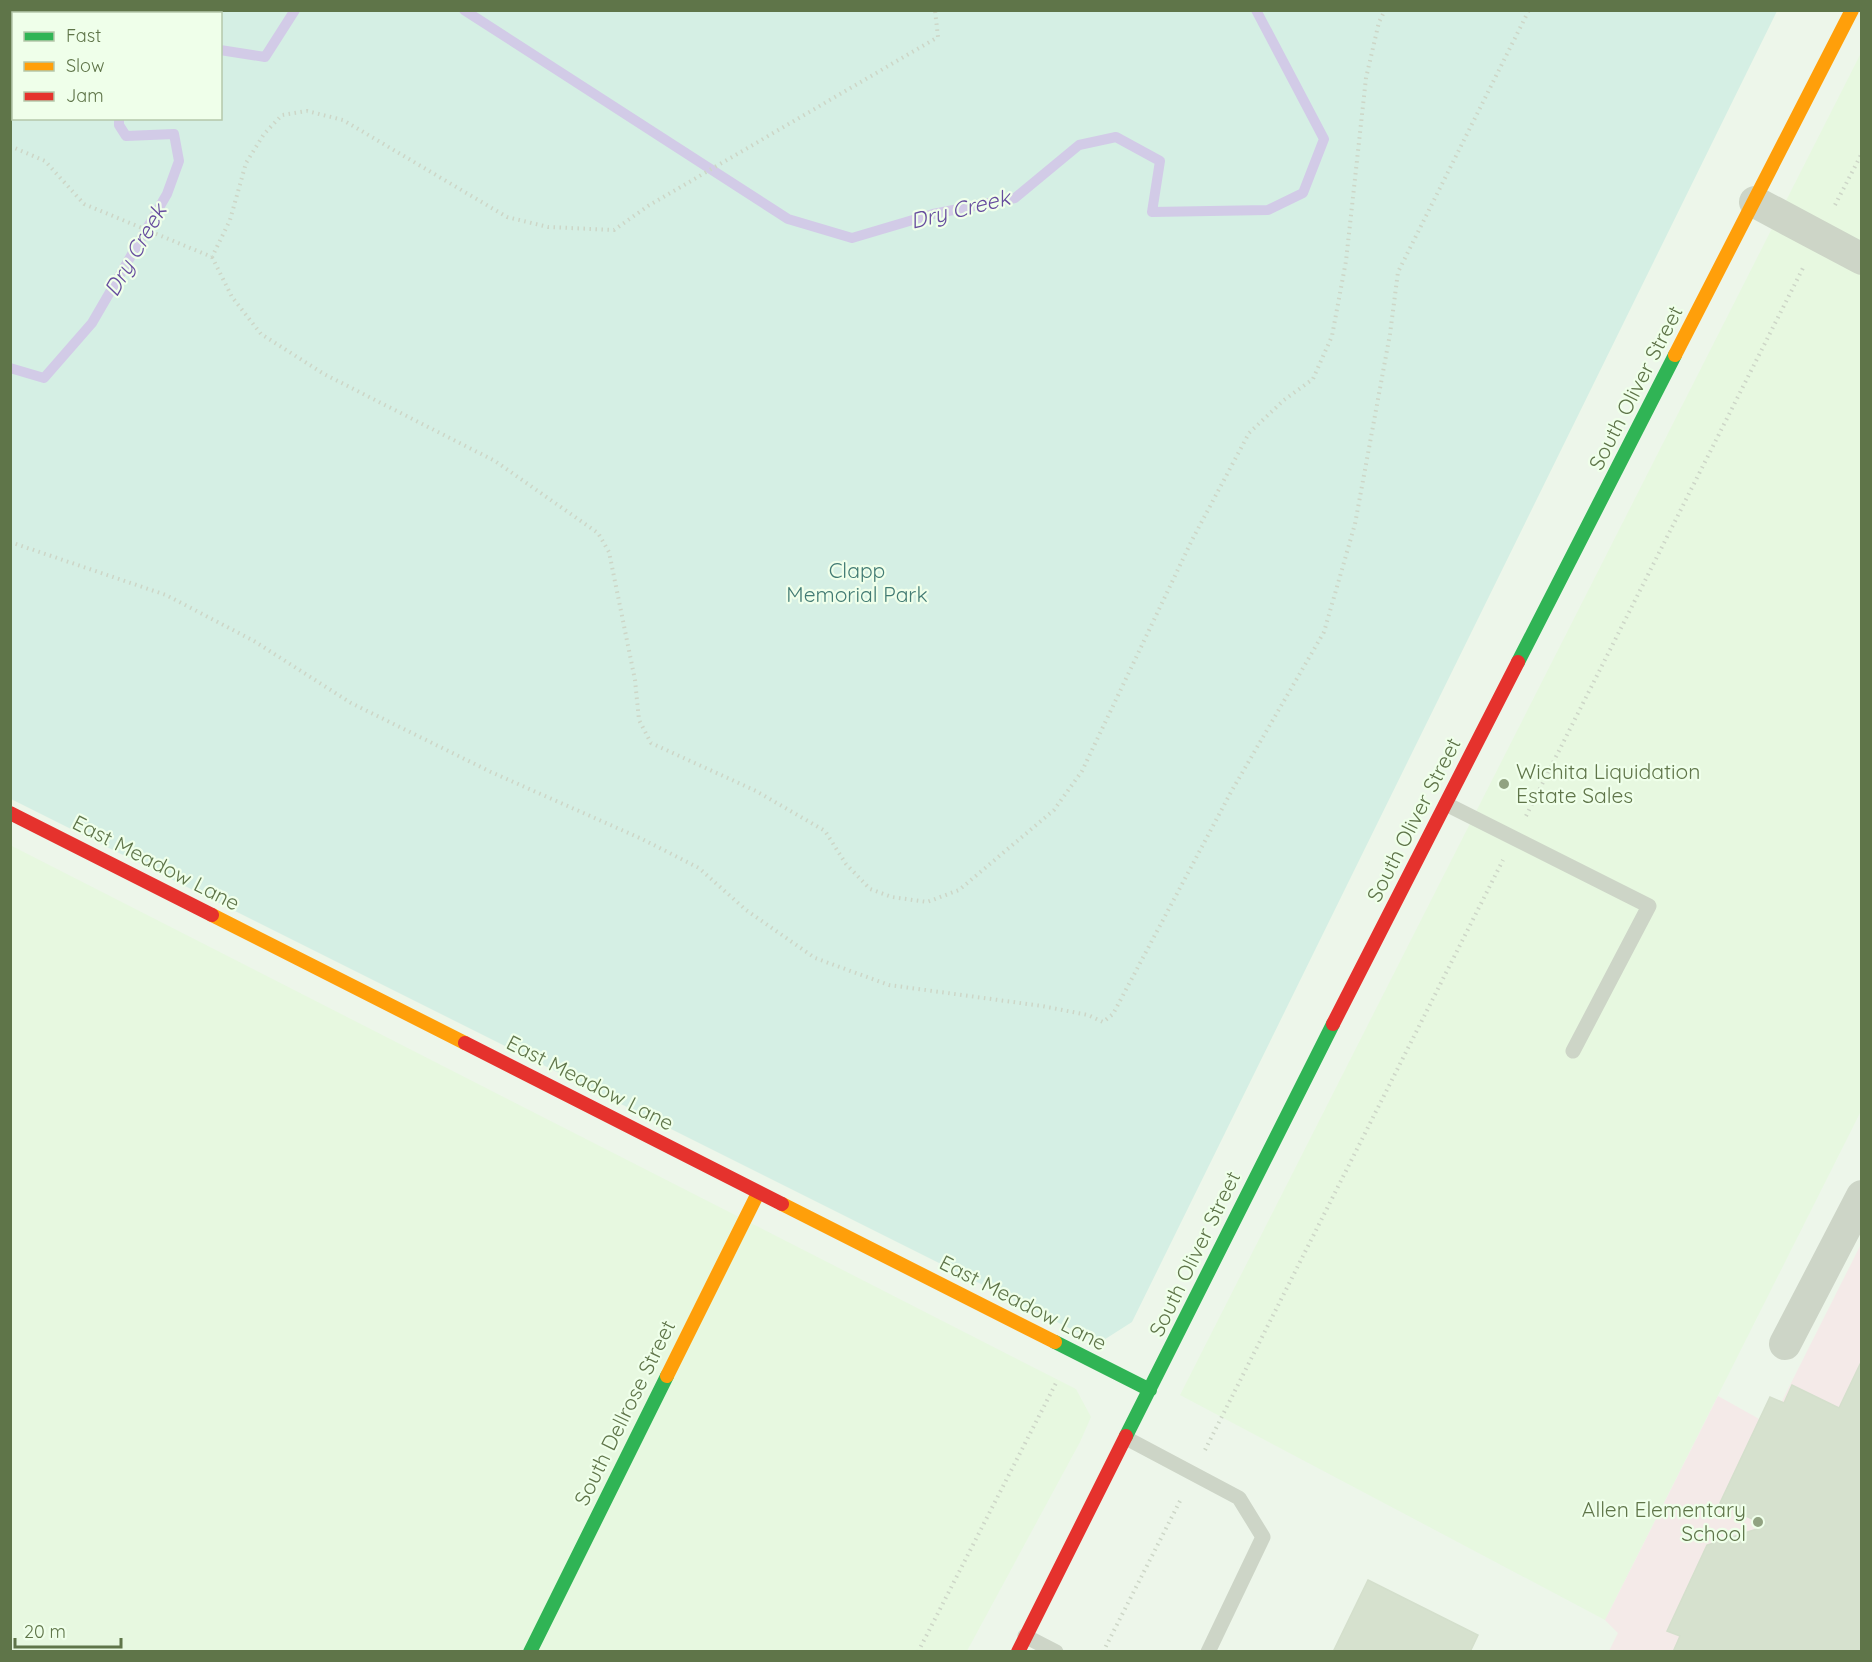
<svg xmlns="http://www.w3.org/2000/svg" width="1872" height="1662" viewBox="0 0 1872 1662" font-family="Quicksand,sans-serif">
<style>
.residential{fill:#e7f8e0}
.education{fill:#f4eae8}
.green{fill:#d5efe4;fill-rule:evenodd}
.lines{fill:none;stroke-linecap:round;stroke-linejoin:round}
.stream{stroke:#d2cbe7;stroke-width:10}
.building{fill:#d6e1ce;stroke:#d4dfcc;stroke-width:1.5}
.path{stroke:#cdd6c7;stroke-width:4;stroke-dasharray:1.5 4.5;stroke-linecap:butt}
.lane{stroke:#cdd5c7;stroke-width:15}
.street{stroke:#cdd5c7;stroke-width:32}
.fast{stroke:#30b455;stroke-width:14}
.slow{stroke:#ff9f0a;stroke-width:14}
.jam{stroke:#e5322d;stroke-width:14}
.poi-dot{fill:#91a281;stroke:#efffea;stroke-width:2}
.labels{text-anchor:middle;stroke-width:4.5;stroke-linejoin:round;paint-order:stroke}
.street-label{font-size:21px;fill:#5f7549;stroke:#efffea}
.park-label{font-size:21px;fill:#427b73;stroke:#efffea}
.poi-label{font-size:21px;fill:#5f7549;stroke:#efffea;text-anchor:start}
.water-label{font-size:22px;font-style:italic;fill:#664c9e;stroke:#efffea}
</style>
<rect width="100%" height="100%" fill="#edf6ea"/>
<!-- residential -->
<path class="residential" d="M1861,53v1058l-256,509 -425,-225z
M10,845l1066,544 15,28 -11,25 -113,209h-956z"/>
<!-- education -->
<path class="education" d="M1861,1244v407h-252l9,-18 -13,-13 113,-224 52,29z"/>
<!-- green -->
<path class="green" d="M10,11h1767l-645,1311 -33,21 -1088,-544zM14,14h206v104h-206z"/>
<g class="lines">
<!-- stream -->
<path class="stream" d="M464,10l324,209 64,19 81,-24 82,-16 64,-53 37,-8 44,24 -8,51 116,-2 35,-17 21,-54 -68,-129
M220,50l45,7 30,-47
M10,368l34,10 48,-55 75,-129 12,-33 -5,-27 -48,2 -7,-11v-7"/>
</g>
<!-- building -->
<path class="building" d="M1862,1360v292h-189l7,-16 -13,-5 40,-86 59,-19 -46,-23 50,-106 14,6 8,-18 47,23z
M1368,1580l110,55 -8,17h-137z"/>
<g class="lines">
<!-- path -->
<path class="path" d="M10,146l35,15 39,43 128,53 18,-37 16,-57 18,-29 18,-19 25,-4 36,9 164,97 41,10 66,3 34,-24 290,-169 -3,-27
M1835,205l27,-52
M212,257l20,40 29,37 63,40 171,87 103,72 11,19 26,128 4,40 12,23 105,48 69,40 21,33 24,25 22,8 35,5 32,-12 95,-80 28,-39 110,-231 57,-107 35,-33 29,-21 19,-43 14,-75 20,-183 13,-56 6,-12
M10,542l156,53 88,46 97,62 140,69 151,67 57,29 47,42 69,48 74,27 153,21 46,9 15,7 10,-8 118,-222 93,-160 31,-108 35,-190 8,-62 131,-262
M1526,816l278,-550
M1205,1450l298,-590
M918,1652l139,-271
M1103,1652l79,-155"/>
<!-- lane -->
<path class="lane" d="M1446,804l203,102 -76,145
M1126,1438l113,60 24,39 -55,115
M1025,1636l31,16"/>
<!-- street -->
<path class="street" d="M1755,202l107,57
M1785,1344l77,-148"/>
<!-- fast -->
<path class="fast" d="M1518,662l157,-307
M1055,1342l95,48
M1126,1436l207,-412
M530,1652l137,-276"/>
<!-- slow -->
<path class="slow" d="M1675,355l177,-345
M212,915l253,128
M782,1204l273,138
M667,1376l91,-183"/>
<!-- jam -->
<path class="jam" d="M10,813l202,102
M1333,1024l185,-362
M465,1043l317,161
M1018,1652l108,-216"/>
</g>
<!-- markers -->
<g class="poi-dot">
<circle cx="1504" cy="784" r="6"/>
<circle cx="1758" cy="1522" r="6"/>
</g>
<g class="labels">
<!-- street labels -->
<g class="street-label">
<text transform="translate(1636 388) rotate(-63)" y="7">South Oliver Street</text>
<text transform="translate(1414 820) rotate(-63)" y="7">South Oliver Street</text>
<text transform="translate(156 863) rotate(27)" y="7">East Meadow Lane</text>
<text transform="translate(590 1083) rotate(27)" y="7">East Meadow Lane</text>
<text transform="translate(1195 1254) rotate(-64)" y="7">South Oliver Street</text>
<text transform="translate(1023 1303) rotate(27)" y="7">East Meadow Lane</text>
<text transform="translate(625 1413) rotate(-64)" y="7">South Dellrose Street</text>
</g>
<!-- park labels -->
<g class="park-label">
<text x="857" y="578">Clapp<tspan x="857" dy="24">Memorial Park</tspan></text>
</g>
<!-- poi labels -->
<g class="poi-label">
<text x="1516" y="779">Wichita Liquidation<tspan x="1516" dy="24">Estate Sales</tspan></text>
<text x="1746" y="1517" text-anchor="end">Allen Elementary<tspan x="1746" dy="24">School</tspan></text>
</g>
<!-- water labels -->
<g class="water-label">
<text transform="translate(960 209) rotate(-14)" y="8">Dry Creek</text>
<text transform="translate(135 250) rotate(-60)" y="8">Dry Creek</text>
</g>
</g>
<!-- border -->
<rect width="1872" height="1662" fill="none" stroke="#5f7549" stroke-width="24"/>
<!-- legend -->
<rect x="12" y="12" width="210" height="108" fill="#efffea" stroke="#b5c8aa" stroke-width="1.5"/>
<rect x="24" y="32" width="30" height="9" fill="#30b455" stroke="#b5c8aa" stroke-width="1.5"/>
<text x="66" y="42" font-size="18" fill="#5f7549">Fast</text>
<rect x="24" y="62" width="30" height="9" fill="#ff9f0a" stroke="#b5c8aa" stroke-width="1.5"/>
<text x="66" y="72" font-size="18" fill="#5f7549">Slow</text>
<rect x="24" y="92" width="30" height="9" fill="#e5322d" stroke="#b5c8aa" stroke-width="1.5"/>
<text x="66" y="102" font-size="18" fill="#5f7549">Jam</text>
<!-- scale -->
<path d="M15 1638v9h106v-9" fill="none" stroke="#5f7549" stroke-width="3"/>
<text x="24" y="1638" font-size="18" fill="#5f7549" stroke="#efffea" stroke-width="4.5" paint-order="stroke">20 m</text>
</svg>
